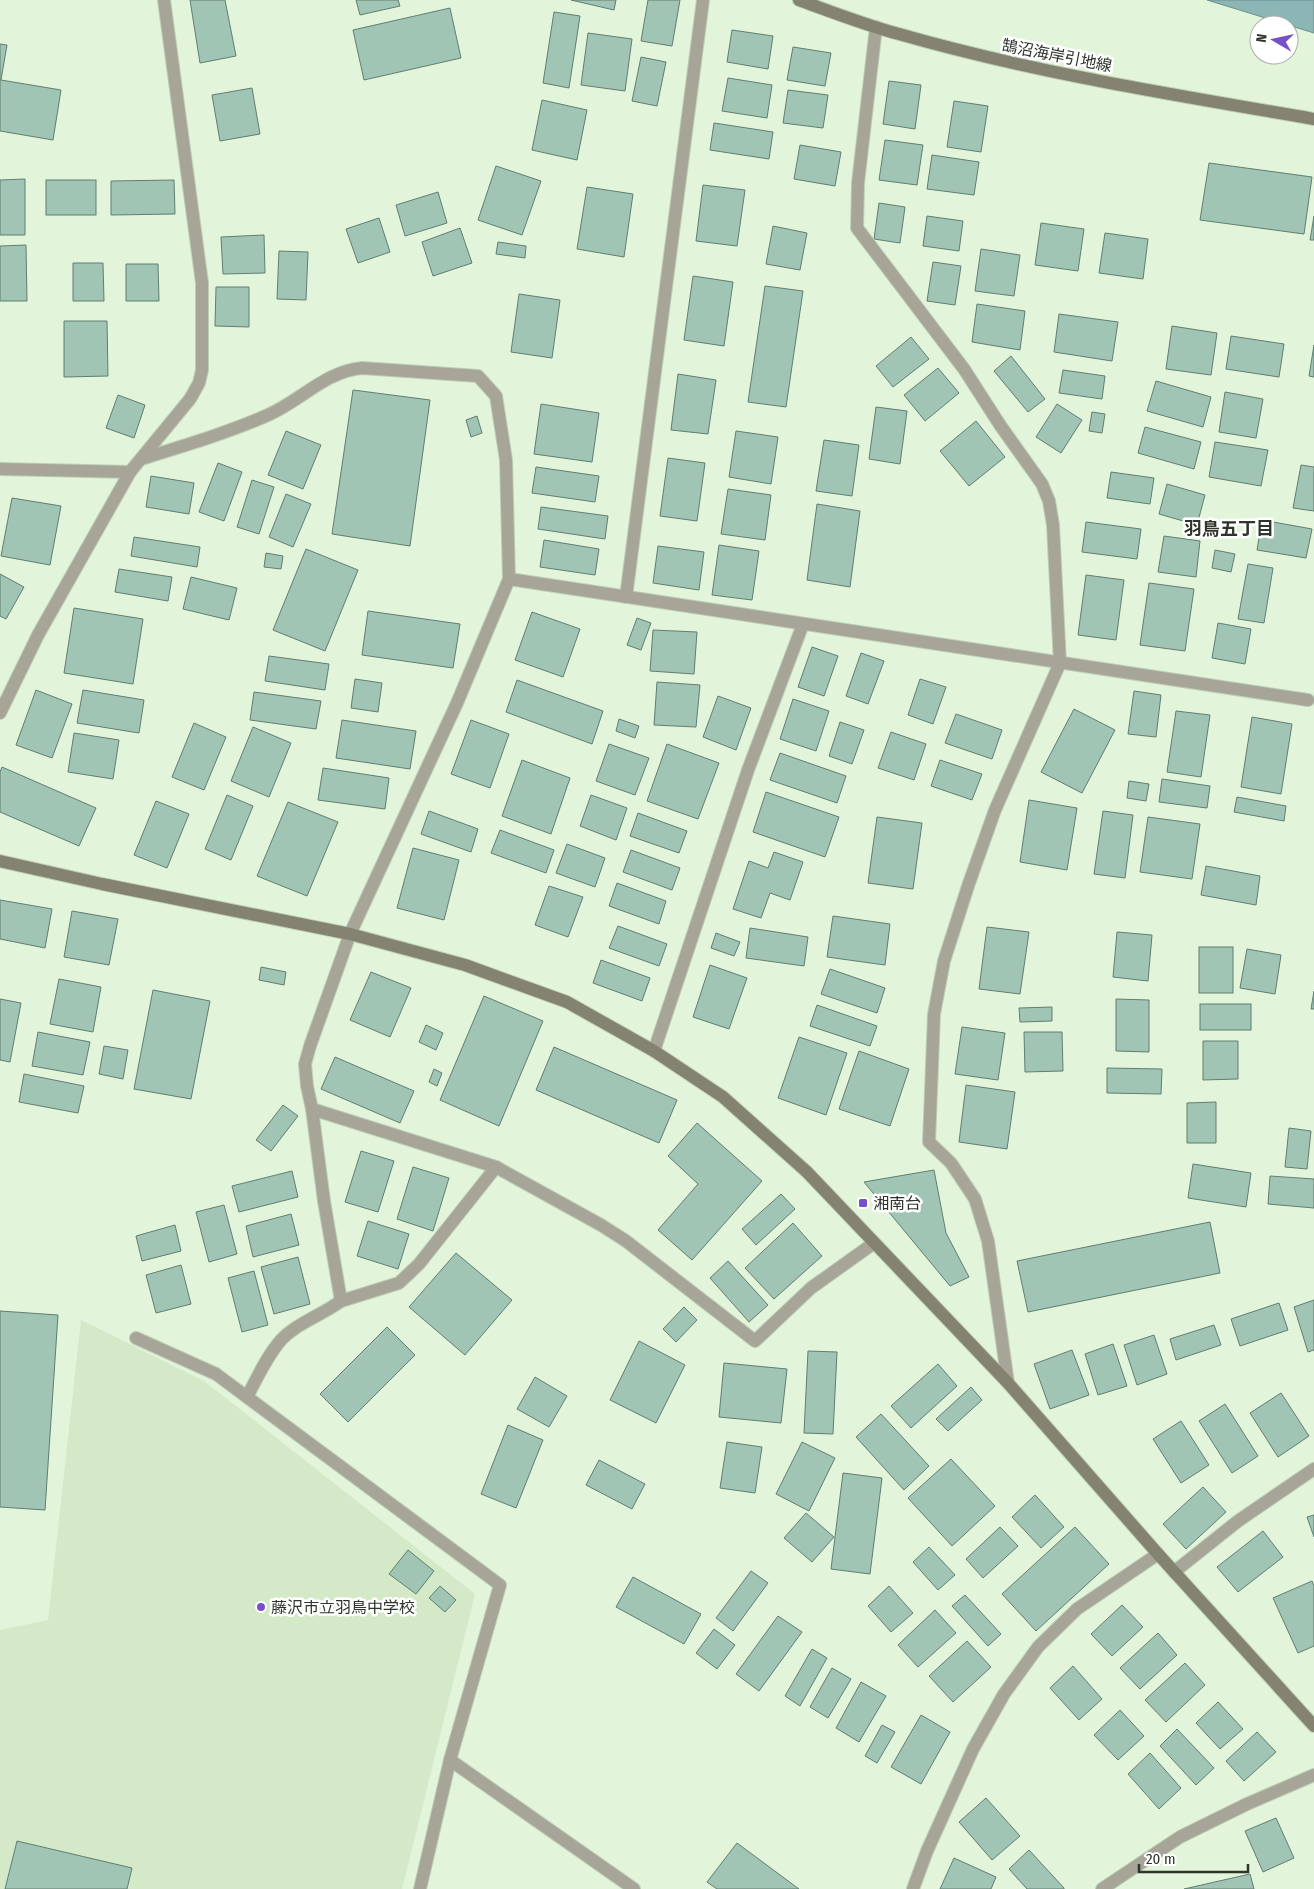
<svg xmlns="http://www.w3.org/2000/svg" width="1314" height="1889" viewBox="0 0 1314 1889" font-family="'Fira Sans Condensed','Noto Sans JP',sans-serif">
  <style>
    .built { fill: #d3e9c7 }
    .water { fill: #8cb5b6; stroke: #708f8c }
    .building { fill: #a1c5b5; stroke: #607e71 }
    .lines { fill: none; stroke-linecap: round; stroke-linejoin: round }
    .street-casing { stroke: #beceb6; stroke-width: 14 }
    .secondary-casing { stroke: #beceb6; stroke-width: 14 }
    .street { stroke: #a6a598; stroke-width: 12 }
    .secondary { stroke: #848270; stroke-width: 12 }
    .poi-dot { fill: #774fc8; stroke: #fff; stroke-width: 2 }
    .labels { text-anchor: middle; stroke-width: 5; stroke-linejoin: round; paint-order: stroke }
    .street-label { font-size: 16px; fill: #2e352a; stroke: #fff }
    .poi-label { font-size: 16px; fill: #2e352a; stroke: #fff; text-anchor: start }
    .neighbourhood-label { font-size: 18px; font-weight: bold; fill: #2e352a; stroke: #fff }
  </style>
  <rect width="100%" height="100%" fill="#e2f4d9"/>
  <polygon class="built" points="81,1320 204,1381 475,1594 402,1889 0,1889 0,1630 48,1620"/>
  <polygon class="water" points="1207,0 1314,0 1314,33"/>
  <g class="building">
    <polygon points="190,0 225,0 236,56 200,63"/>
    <polygon points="356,0 398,0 400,6 360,15"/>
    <polygon points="571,0 616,0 614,10"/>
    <polygon points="648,0 680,0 672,46 641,41"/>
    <polygon points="450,8 461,58 364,80 353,30"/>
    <polygon points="554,12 580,16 569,88 543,83"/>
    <polygon points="732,30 773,36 768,69 727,62"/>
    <polygon points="588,33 632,39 625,91 581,85"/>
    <polygon points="0,44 7,45 1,80 61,90 53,140 0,131"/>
    <polygon points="793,47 831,53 825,86 787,80"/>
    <polygon points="641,57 666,62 657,106 632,101"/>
    <polygon points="728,78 772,85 767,118 722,111"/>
    <polygon points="889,81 921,85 915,129 883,124"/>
    <polygon points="252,88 260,134 220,141 212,95"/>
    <polygon points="788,90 828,95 823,128 783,123"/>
    <polygon points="542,100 587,110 577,160 532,150"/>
    <polygon points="954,101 988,106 981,152 947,147"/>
    <polygon points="714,123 773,132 769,159 710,150"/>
    <polygon points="885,140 923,145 917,185 879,180"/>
    <polygon points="800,145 841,152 835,186 794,179"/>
    <polygon points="932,155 979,162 974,195 927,189"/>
    <polygon points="1209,163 1312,177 1304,234 1200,220"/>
    <polygon points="496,166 541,181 522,235 478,220"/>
    <polygon points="25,179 25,235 0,235 0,180"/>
    <rect x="46" y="180" width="50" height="35"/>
    <polygon points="174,180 175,214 111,215 111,181"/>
    <polygon points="703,185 745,190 737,246 696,241"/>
    <polygon points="587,187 633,194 624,257 577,249"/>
    <polygon points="438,192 447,223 405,236 396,205"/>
    <polygon points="879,203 905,207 900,243 874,239"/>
    <polygon points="927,216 963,221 959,251 923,246"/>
    <polygon points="1314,216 1314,240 1310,240"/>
    <polygon points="379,218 390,252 358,263 346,229"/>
    <polygon points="1041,223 1084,229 1078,271 1035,265"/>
    <polygon points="773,226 807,233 800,270 766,264"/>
    <polygon points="460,228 472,263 433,276 422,242"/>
    <polygon points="1105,233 1148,239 1143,279 1099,273"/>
    <polygon points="264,235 265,273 223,274 221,237"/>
    <polygon points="498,242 526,246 525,258 496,254"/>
    <polygon points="26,245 27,301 0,301 0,246"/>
    <polygon points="981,249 1020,255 1014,296 975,291"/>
    <polygon points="279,251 308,252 306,300 277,299"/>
    <polygon points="933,262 961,266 955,305 927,301"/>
    <polygon points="73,263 103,263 104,301 73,301"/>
    <polygon points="126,264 158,264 159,301 126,301"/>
    <polygon points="693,276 733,282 724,346 684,340"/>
    <polygon points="765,286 803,291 786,407 748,402"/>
    <polygon points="216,287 249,287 249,327 215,326"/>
    <polygon points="519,294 560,300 552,358 511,352"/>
    <polygon points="977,304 1025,311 1020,350 972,342"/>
    <polygon points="1059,314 1118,322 1112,361 1054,352"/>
    <polygon points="64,321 107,321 108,376 64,377"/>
    <polygon points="1172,326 1217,333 1211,375 1166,369"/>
    <polygon points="1231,336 1284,344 1279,377 1226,369"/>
    <polygon points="911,337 929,359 893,387 876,366"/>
    <polygon points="1314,345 1314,377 1309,376"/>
    <polygon points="1011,356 1045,399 1028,412 994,371"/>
    <polygon points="938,368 959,393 925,421 904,395"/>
    <polygon points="1063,370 1105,376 1102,399 1059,393"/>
    <polygon points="678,374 716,380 708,434 671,430"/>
    <polygon points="1156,381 1211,397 1203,427 1147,411"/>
    <polygon points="353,390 430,400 410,546 332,534"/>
    <polygon points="1225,392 1263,399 1256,438 1219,432"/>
    <polygon points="118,395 145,405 134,438 106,428"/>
    <polygon points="541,404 599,413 592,462 534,454"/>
    <polygon points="1057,404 1082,420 1061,453 1036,437"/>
    <polygon points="876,407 907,411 900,464 869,459"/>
    <polygon points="1092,412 1105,414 1102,433 1089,431"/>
    <polygon points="477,416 482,433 471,437 466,420"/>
    <polygon points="976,421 1005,457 969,486 940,451"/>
    <polygon points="1145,427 1201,442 1194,469 1138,453"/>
    <polygon points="286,431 321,445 303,489 268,475"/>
    <polygon points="736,431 778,437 771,484 729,477"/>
    <polygon points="824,440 859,445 852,496 816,491"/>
    <polygon points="1215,442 1268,450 1261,486 1209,477"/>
    <polygon points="668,458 705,463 697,521 660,516"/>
    <polygon points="218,463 242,472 224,521 199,512"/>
    <polygon points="1301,465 1314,467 1314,511 1293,508"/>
    <polygon points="536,467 599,476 595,502 532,493"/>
    <polygon points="1111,472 1154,478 1150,504 1107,498"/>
    <polygon points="151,476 194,483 189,514 146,507"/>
    <polygon points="252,480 274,487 259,534 237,527"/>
    <polygon points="1167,484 1205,495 1197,525 1159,514"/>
    <polygon points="728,489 771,495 765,540 721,534"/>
    <polygon points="286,494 311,504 293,547 269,537"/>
    <polygon points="12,498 61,506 50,565 1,556"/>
    <polygon points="817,504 860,511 850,587 807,580"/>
    <polygon points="541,507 608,516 605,539 538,529"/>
    <polygon points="1262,520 1312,529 1306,558 1257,550"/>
    <polygon points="1086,522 1141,529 1137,559 1082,552"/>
    <polygon points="1164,536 1200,541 1196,577 1158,572"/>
    <polygon points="134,537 200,547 197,567 131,556"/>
    <polygon points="544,540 599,549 595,575 540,567"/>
    <polygon points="719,545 759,551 752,600 712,595"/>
    <polygon points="658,546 704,552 699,590 653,583"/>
    <polygon points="306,549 358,570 325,651 273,630"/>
    <polygon points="1215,550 1235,554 1231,572 1212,568"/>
    <polygon points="266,553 283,556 281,569 264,567"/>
    <polygon points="1248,564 1273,568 1264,623 1238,619"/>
    <polygon points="119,569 172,577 168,601 115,592"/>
    <polygon points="0,574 24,587 6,619 0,616"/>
    <polygon points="1086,575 1124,580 1116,640 1078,635"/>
    <polygon points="191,577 237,588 229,620 183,609"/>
    <polygon points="1149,583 1194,589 1185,651 1140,645"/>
    <polygon points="74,608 143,619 133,684 64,673"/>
    <polygon points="368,611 460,624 453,668 362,655"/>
    <polygon points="532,612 580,629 563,677 515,660"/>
    <polygon points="637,618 651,623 641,650 627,645"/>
    <polygon points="1218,623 1251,629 1245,664 1212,658"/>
    <polygon points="653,630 697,632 694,674 650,671"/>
    <polygon points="812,647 838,656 824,696 798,687"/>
    <polygon points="861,653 884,661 868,704 846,696"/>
    <polygon points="269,656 329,664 325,690 265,681"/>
    <polygon points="355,679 382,683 378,712 351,708"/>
    <polygon points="920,679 946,687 933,724 908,715"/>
    <polygon points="517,680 603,711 592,744 506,712"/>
    <polygon points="657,682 700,685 696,727 654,725"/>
    <polygon points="36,690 72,704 52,758 16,745"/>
    <polygon points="83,690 144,700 139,733 77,723"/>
    <polygon points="1134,691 1161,695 1156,737 1128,734"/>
    <polygon points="254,692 321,701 316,729 250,720"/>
    <polygon points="718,696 751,708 736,750 703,737"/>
    <polygon points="793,699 829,711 816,751 780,739"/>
    <polygon points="1074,709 1115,730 1082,793 1041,772"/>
    <polygon points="1176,711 1210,715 1201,777 1167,772"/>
    <polygon points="956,714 1002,730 992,759 945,743"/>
    <polygon points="1252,717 1292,724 1281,794 1241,787"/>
    <polygon points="619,719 639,726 635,738 616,731"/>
    <polygon points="342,720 416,731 410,769 336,758"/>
    <polygon points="471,720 509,734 490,788 451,774"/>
    <polygon points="840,722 864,730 852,764 829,756"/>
    <polygon points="194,723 226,737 204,790 172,777"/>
    <polygon points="253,727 291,743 269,797 231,781"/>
    <polygon points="891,732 926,744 914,780 878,768"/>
    <polygon points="74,733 119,740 113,779 68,772"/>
    <polygon points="609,744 649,758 635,795 596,781"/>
    <polygon points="667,744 719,763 698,819 647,801"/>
    <polygon points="780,753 846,776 837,803 770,780"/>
    <polygon points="522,760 570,778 551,834 502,816"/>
    <polygon points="940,760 982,774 972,800 931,786"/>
    <polygon points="2,767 96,808 79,846 0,812 0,772"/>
    <polygon points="323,768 389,778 385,809 318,800"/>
    <polygon points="1162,779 1210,786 1207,808 1159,802"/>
    <polygon points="1129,781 1149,784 1146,801 1127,798"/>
    <polygon points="766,792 839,817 825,857 753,832"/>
    <polygon points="227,795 253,806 231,860 205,849"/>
    <polygon points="591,795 627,808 616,840 580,826"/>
    <polygon points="1237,797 1286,806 1284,821 1234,812"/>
    <polygon points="1029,800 1077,808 1067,870 1020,862"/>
    <polygon points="156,801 189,814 167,868 134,855"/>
    <polygon points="288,802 338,822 307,896 257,876"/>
    <polygon points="429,811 478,829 471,852 421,834"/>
    <polygon points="1103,811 1133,815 1125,878 1094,874"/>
    <polygon points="638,813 687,831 679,853 630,836"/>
    <polygon points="877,817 922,823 913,889 868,883"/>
    <polygon points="1148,817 1200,824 1192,879 1140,872"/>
    <polygon points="500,830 554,850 546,873 491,853"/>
    <polygon points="567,844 605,858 595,887 556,873"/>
    <polygon points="413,848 459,860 444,920 397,908"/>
    <polygon points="631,850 680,868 672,890 623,872"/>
    <polygon points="774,852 803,862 790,900 770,893 761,918 733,909 749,861 768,868"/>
    <polygon points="1206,866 1260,876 1256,905 1201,895"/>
    <polygon points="617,883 666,901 659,924 609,906"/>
    <polygon points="549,886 583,897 568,937 535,925"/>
    <polygon points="0,900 52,909 45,948 0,939"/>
    <polygon points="72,911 118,919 109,965 64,957"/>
    <polygon points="833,916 890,924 885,965 827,957"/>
    <polygon points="618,926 667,944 659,966 609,948"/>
    <polygon points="987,927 1029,932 1020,994 979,989"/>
    <polygon points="750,928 808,937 804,966 746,958"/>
    <polygon points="1117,932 1152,935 1148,981 1113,977"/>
    <polygon points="716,933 740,942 734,956 711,948"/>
    <rect x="1199" y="947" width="34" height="46"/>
    <polygon points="1247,949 1281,955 1275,994 1240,988"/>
    <polygon points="601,960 650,978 642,1001 593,983"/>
    <polygon points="710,965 747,978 729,1029 693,1017"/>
    <polygon points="261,967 286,972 284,985 259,980"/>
    <polygon points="830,969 885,988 877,1013 821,994"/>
    <polygon points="371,972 411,988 390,1037 350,1020"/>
    <polygon points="59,979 101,987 93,1032 50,1024"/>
    <polygon points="153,990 210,1001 191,1099 134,1089"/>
    <polygon points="1314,991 1314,1009 1311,1009"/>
    <polygon points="484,996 543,1021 499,1126 440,1100"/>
    <polygon points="0,999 21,1003 10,1062 0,1060"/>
    <polygon points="1116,999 1149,1000 1149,1052 1116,1051"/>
    <rect x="1200" y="1004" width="51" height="26"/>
    <polygon points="817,1005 877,1026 870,1046 810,1026"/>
    <polygon points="1052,1007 1052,1021 1020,1022 1019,1008"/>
    <polygon points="426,1025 443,1033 436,1050 419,1042"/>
    <polygon points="962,1027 1005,1033 998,1080 955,1074"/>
    <polygon points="38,1032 90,1042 83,1075 32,1066"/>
    <polygon points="1024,1032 1062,1032 1063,1071 1025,1072"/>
    <polygon points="799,1037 847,1053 826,1115 778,1098"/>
    <polygon points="1203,1041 1238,1041 1238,1079 1203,1080"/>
    <polygon points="104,1046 128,1050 123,1079 99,1074"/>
    <polygon points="554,1047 677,1100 659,1143 536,1090"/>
    <polygon points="859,1051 909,1069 890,1126 839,1109"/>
    <polygon points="335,1057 414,1091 400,1123 321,1089"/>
    <polygon points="1107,1068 1162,1069 1161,1094 1107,1093"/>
    <polygon points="434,1069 442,1073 437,1086 429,1082"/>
    <polygon points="24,1074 84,1086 78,1113 19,1102"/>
    <polygon points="966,1085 1015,1092 1007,1149 959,1142"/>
    <polygon points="1216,1102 1216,1143 1187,1143 1187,1103"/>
    <polygon points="283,1105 298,1116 271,1151 256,1140"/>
    <polygon points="697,1123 762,1181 692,1260 658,1230 698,1184 668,1156"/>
    <polygon points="1289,1128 1311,1131 1307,1169 1285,1167"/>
    <polygon points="361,1151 394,1161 378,1212 345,1202"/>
    <polygon points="1193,1164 1251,1173 1246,1207 1188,1198"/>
    <polygon points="413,1167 449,1178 433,1231 397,1219"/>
    <polygon points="934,1170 946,1233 969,1277 950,1286 864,1182"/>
    <polygon points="292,1171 298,1197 239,1212 232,1186"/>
    <polygon points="1270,1176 1314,1179 1314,1208 1268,1204"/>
    <polygon points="781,1194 795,1209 756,1245 742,1229"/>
    <polygon points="224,1205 237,1254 209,1262 196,1212"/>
    <polygon points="291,1214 299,1245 253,1257 246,1226"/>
    <polygon points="368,1221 409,1234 398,1269 357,1256"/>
    <polygon points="1210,1222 1220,1273 1028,1312 1017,1261"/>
    <polygon points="793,1223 822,1256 774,1299 745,1268"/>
    <polygon points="175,1225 181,1251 142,1261 136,1236"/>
    <polygon points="456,1253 512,1300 465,1355 409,1307"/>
    <polygon points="298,1257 310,1304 274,1314 261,1267"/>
    <polygon points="728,1261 768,1305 749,1322 710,1278"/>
    <polygon points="181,1265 191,1304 156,1313 146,1275"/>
    <polygon points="254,1271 268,1325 242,1332 228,1278"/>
    <polygon points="1314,1300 1314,1350 1308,1352 1294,1307"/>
    <polygon points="1279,1303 1288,1330 1240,1346 1231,1319"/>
    <polygon points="684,1307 697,1320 676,1342 663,1329"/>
    <polygon points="0,1311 58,1315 45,1510 0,1507"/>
    <polygon points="1214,1325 1221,1345 1176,1360 1170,1339"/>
    <polygon points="387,1327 415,1355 348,1422 320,1394"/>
    <polygon points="1154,1335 1167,1374 1137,1385 1124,1345"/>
    <polygon points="639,1341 685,1365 656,1423 610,1400"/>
    <polygon points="1113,1344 1127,1386 1098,1395 1085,1354"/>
    <polygon points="1072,1350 1089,1395 1050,1409 1034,1364"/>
    <polygon points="808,1351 837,1352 833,1434 804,1433"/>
    <polygon points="724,1363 787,1369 781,1423 719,1417"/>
    <polygon points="938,1364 957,1386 911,1428 891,1406"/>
    <polygon points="535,1377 567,1396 549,1427 517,1409"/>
    <polygon points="971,1387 982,1400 948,1431 936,1419"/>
    <polygon points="1281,1393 1309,1436 1278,1457 1250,1413"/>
    <polygon points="1225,1404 1258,1456 1232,1473 1199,1421"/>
    <polygon points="881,1414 929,1466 904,1490 856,1437"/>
    <polygon points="1181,1421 1209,1465 1181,1483 1153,1439"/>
    <polygon points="508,1425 543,1440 516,1508 481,1494"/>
    <polygon points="727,1442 762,1447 755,1493 720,1488"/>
    <polygon points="802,1442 835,1458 809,1511 776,1494"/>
    <polygon points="951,1459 995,1506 952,1546 908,1498"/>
    <polygon points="599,1460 645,1484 632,1509 586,1485"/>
    <polygon points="843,1473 882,1478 870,1574 831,1569"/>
    <polygon points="1203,1487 1226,1512 1186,1549 1163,1524"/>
    <polygon points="1035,1495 1064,1527 1041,1548 1012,1517"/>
    <polygon points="806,1513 834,1537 812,1562 784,1538"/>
    <polygon points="1314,1515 1314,1537 1307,1517"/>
    <polygon points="1000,1527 1018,1546 983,1578 966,1559"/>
    <polygon points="1075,1527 1109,1564 1036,1631 1002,1594"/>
    <polygon points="1263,1531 1283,1557 1238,1592 1217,1567"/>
    <polygon points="929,1547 955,1575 938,1590 913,1562"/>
    <polygon points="408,1550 434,1571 416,1594 389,1574"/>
    <polygon points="751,1571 768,1583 733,1631 716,1618"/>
    <polygon points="633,1577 701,1614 684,1644 616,1607"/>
    <polygon points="1312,1581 1314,1586 1314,1646 1298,1653 1273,1598"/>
    <polygon points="440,1586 456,1600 445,1612 429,1598"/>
    <polygon points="889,1586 913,1613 891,1632 868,1606"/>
    <polygon points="965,1595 1001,1634 988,1646 952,1606"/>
    <polygon points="1122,1605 1143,1627 1112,1656 1091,1634"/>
    <polygon points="935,1610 956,1633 918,1667 898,1645"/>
    <polygon points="778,1616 802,1632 759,1691 736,1674"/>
    <polygon points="714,1629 735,1645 717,1669 696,1653"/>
    <polygon points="1158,1633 1177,1655 1140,1689 1120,1668"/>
    <polygon points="967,1641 991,1667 953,1702 929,1676"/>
    <polygon points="812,1649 827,1658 800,1706 785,1696"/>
    <polygon points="1185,1663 1205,1685 1166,1722 1145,1700"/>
    <polygon points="1073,1666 1102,1699 1079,1720 1050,1688"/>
    <polygon points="832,1668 851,1679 828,1718 810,1707"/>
    <polygon points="861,1682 886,1696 859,1742 836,1728"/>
    <polygon points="1218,1702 1243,1729 1220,1749 1196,1723"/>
    <polygon points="1120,1710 1144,1736 1118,1760 1094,1735"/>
    <polygon points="921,1715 950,1732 921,1784 891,1767"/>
    <polygon points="882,1725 895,1732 877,1763 865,1756"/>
    <polygon points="1177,1729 1214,1768 1196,1785 1160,1746"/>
    <polygon points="1257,1732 1276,1752 1244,1781 1226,1761"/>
    <polygon points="1150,1753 1181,1788 1159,1809 1128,1774"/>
    <polygon points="986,1798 1020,1836 992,1860 959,1822"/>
    <polygon points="1276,1818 1294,1858 1263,1872 1245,1831"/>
    <polygon points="17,1841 132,1868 127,1889 5,1889"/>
    <polygon points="737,1843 799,1889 717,1889 707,1882"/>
    <polygon points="1029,1850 1064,1888 1064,1889 1027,1889 1009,1869"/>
    <polygon points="954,1858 996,1877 991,1889 940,1889"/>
    <polygon points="1250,1874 1254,1889 1184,1889"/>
  </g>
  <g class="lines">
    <defs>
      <g id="street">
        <polyline points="876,27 858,183 857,228 964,369 1000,425 1042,484 1049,501 1053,525 1060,663 995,810 968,886 944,961 934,1014 929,1142 951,1163 975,1199 988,1241 1008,1383"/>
        <path d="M141,459C183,446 227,433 268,415C300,401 326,371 362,368L478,376L496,396L506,460L509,579L457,703L350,934L310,1046L305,1064L307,1086L312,1109L324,1201L341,1301C322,1315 297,1323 281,1340C267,1356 257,1378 247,1397"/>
        <polyline points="0,469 130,472"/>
        <polyline points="509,579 1308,700"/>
        <polyline points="626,597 703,0"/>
        <polyline points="0,713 38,635 130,472 190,399 199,383 202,370 202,283 164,0"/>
        <polyline points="654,1051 748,770 803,624"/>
        <polyline points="312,1109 496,1167 601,1225 626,1241 755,1341 811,1288 874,1243"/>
        <polyline points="341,1301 399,1283 419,1264 496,1167"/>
        <polyline points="136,1338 216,1374 500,1585 450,1760 420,1889"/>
        <polyline points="1174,1572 1238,1521 1314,1469"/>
        <polyline points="450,1760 634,1889"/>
        <polyline points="913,1889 927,1851 973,1749 1004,1694 1038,1647 1077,1609 1158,1554"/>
        <polyline points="1102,1889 1180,1837 1247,1804 1314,1775"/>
      </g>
      <g id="secondary">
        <path d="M799,0C832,12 865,25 899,34C1035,73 1175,95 1314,119"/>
        <polyline points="0,861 102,884 350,934 465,965 567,1002 654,1051 723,1097 807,1172 1008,1383 1158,1554 1314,1726"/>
      </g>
    </defs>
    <use href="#street" class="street-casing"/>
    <use href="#secondary" class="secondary-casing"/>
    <use href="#street" class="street"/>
    <use href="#secondary" class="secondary"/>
  </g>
  <g class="poi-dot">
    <rect x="858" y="1198" width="10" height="10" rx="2.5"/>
    <circle cx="261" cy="1607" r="5"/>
  </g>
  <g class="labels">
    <g class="street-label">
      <text transform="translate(1057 55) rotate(11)" y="6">鵠沼海岸引地線</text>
    </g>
    <g class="poi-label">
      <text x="873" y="1209">湘南台</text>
      <text x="271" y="1613">藤沢市立羽鳥中学校</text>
    </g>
    <g class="neighbourhood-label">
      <text x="1229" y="535">羽鳥五丁目</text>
    </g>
  </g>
  <g transform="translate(1274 40) rotate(279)"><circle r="24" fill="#ffffff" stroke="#abaeaa"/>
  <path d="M0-4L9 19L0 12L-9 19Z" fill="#774fc8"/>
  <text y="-8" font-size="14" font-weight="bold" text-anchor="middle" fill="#2e352a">N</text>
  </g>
  <path d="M1139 1864v8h109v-8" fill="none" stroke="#2e352a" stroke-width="2.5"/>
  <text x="1146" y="1864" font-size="15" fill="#2e352a" stroke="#ffffff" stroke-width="4" paint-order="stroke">20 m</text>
</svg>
